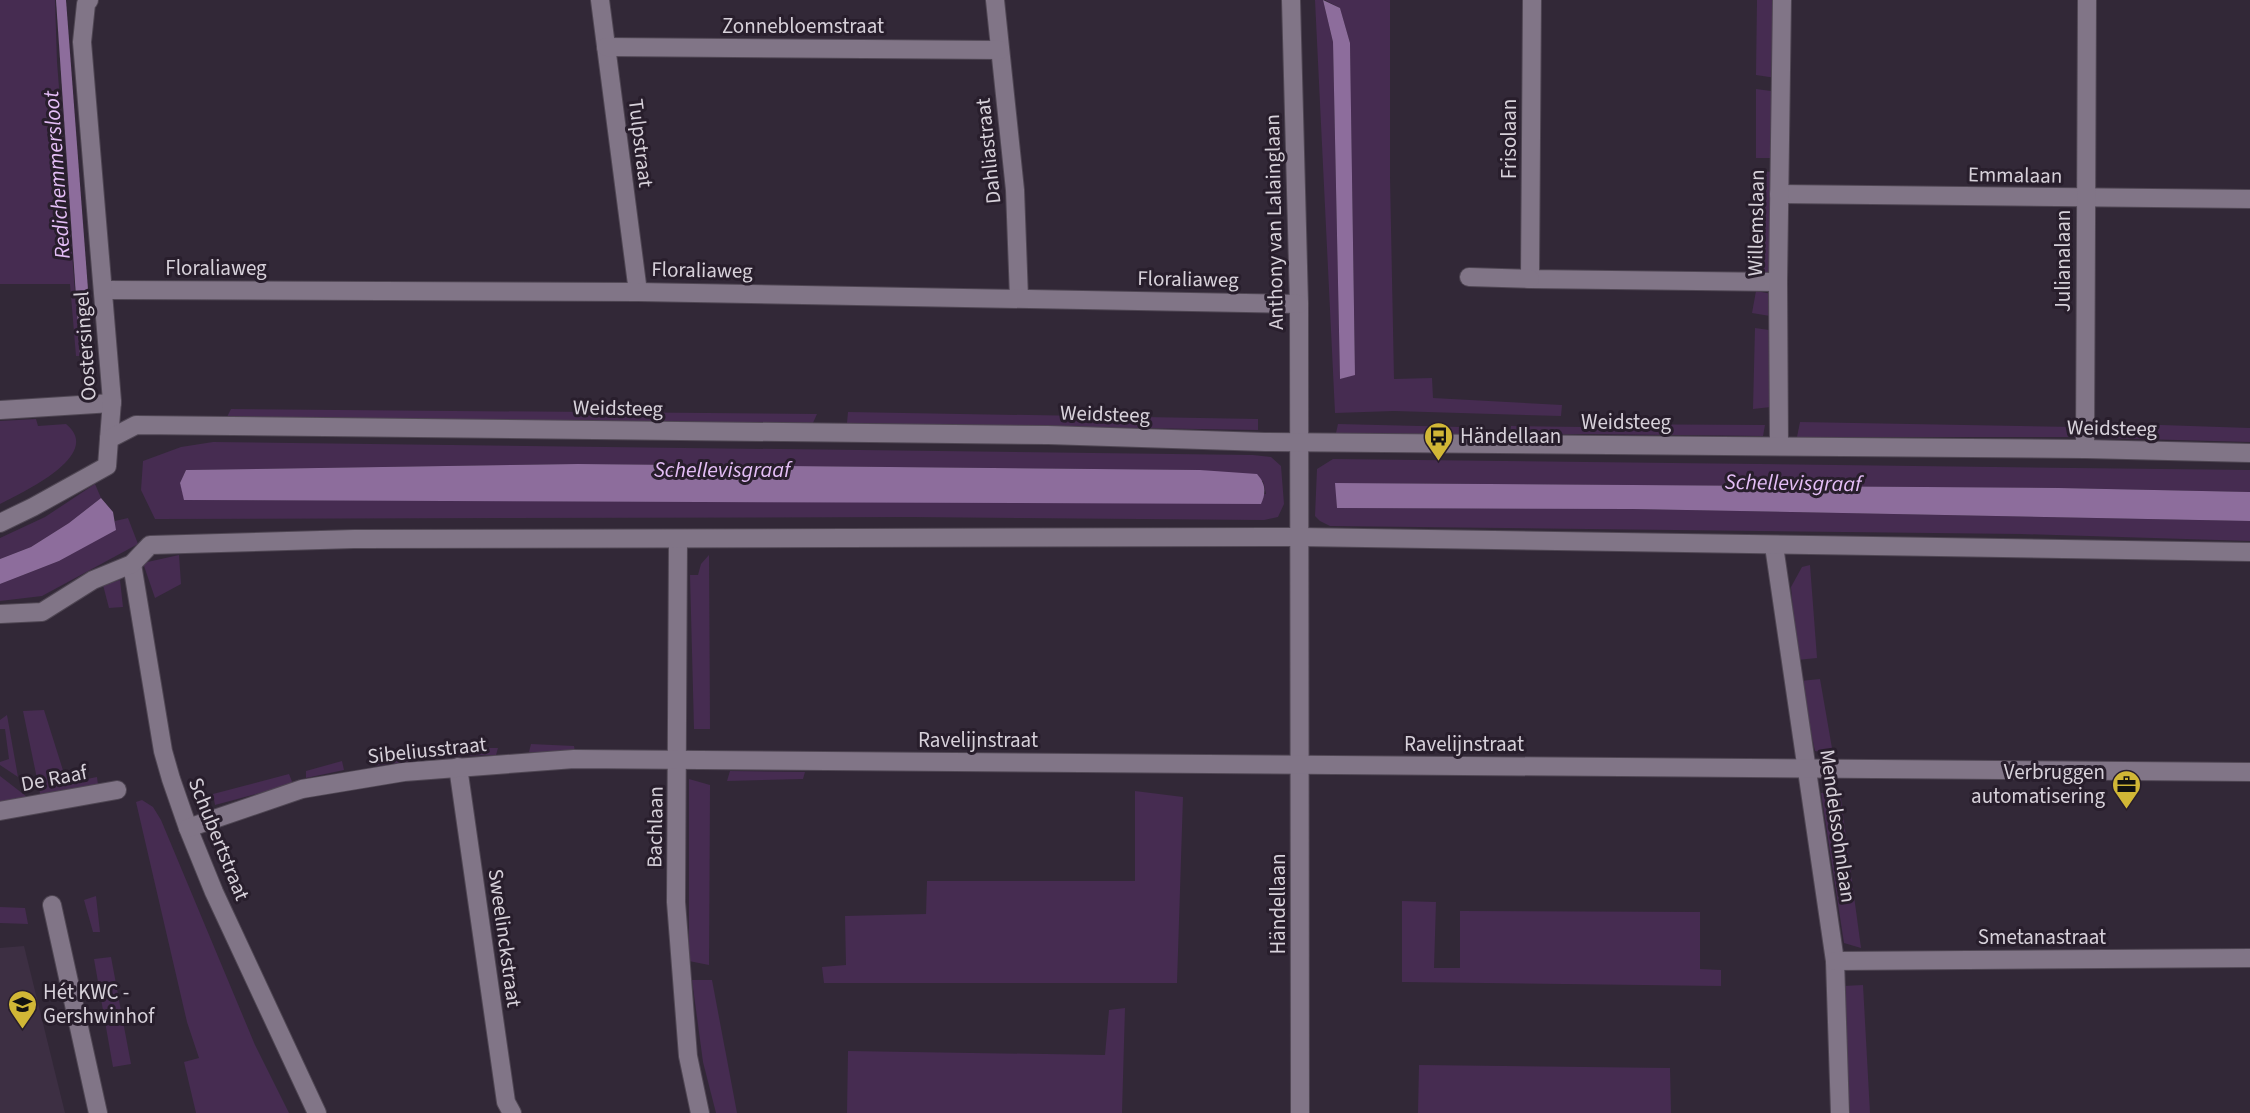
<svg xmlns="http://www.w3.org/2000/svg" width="2250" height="1113" viewBox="0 0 2250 1113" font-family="'Source Sans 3',sans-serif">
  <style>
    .built { fill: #3d2f43 }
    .green { fill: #462c51; fill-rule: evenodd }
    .water { fill: #8d6d9c }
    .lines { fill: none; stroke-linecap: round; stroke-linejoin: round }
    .street-casing { stroke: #4f4653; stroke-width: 20 }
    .secondary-casing { stroke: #4f4653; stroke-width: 20 }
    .street { stroke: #817587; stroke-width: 18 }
    .secondary { stroke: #817587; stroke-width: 18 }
    .labels { text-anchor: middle; stroke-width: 6; stroke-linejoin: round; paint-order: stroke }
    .street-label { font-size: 21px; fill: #d7d1da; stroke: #281e2c }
    .poi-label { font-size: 21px; fill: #d7d1da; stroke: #281e2c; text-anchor: start }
    .water-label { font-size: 22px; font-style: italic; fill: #e4bef6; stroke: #281e2c }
  </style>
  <rect width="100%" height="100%" fill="#322837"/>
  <polygon class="built" points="24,946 65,1113 0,1113 0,948"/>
  <g class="green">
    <polygon points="0,0 55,0 57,62 80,356 76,356 70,284 0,284"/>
    <polygon points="1315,0 1323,0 1333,42 1340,379 1355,374 1350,43 1340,8 1325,0 1390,0 1390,177 1394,379 1432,378 1433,398 1562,405 1561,416 1394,411 1335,413"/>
    <polygon points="1757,0 1774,0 1776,78 1756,75"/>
    <polygon points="1756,89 1771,91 1775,158 1756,158"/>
    <polygon points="1758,171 1773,172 1772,275 1751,273"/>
    <polygon points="1756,291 1772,294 1770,316 1752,313"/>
    <polygon points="1755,328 1769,330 1771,407 1753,409"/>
    <polygon points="231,409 817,414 812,425 227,417"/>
    <polygon points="848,412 1258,419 1258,430 847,423"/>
    <path d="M36,419L38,426L66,424C105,455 21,493 0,504V421Z"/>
    <polygon points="1800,422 2075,427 2075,437 1797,437"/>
    <polygon points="2102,423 2250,428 2250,442 2104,438"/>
    <polygon points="1338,424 1461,427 1463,436 1336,433"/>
    <polygon points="1584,424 1765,425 1763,436 1581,434 1510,436 1511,426 1583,427"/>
    <path d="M213,442L1253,455L1271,457L1281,466L1284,504L1278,517L1264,520L910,517L155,519L141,490L143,461L181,447ZM578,464L1200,470L1263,481L1266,494L815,502L185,500L180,483L186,470Z"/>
    <polygon points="1333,459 2250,470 2250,492 2059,488 1336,483 1337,508 1632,509 2250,521 2250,541 2021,534 1330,526 1320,521 1315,516 1317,469"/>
    <polygon points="95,484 101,498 69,523 31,547 0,559 0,538 45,517"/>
    <polygon points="128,518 138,544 42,596 0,601 0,584 59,561 115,530 115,521"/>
    <polygon points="179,555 181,584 155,598 143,563"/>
    <polygon points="709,555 710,729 694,729 690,575 698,575 701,564"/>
    <polygon points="1810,565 1817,658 1797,660 1791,587 1802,567"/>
    <polygon points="120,580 123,607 109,608 103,585"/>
    <polygon points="1820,679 1833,754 1815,751 1800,681"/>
    <polygon points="44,710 67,783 97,777 98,785 41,798 23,711"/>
    <polygon points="7,715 18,777 0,765 0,762 9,759 5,729 0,729 0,720"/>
    <polygon points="531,744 574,746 575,752 529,752"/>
    <polygon points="452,748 498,748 496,755 452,756"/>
    <polygon points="415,755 417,761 373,766 373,759"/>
    <polygon points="342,761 344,770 306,778 306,771"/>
    <polygon points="730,771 805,772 803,779 727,781"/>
    <polygon points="289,774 293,784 215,805 213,794"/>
    <polygon points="0,776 31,800 0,806"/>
    <polygon points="689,779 710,785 709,965 689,961"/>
    <polygon points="1135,791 1183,797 1177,983 824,983 822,967 846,965 845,916 926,914 927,881 1135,881"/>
    <polygon points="1840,792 1861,948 1844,943 1821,793"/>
    <polygon points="142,800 153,807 161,820 255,1045 289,1113 196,1113 184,1062 199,1058 187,1022 136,802"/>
    <polygon points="96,896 100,932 93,932 84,900"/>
    <polygon points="1402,901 1436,902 1434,968 1460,968 1460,911 1700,912 1700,969 1721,970 1721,986 1402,982"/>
    <polygon points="0,907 25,908 28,924 0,923"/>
    <polygon points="111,957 131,1064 113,1067 94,959"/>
    <polygon points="692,980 712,980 737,1113 716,1113 703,1062"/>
    <polygon points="1863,985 1870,1113 1850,1113 1843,986"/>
    <polygon points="1125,1008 1122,1113 847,1113 848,1051 1105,1055 1109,1010"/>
    <polygon points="1419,1065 1670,1068 1671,1113 1418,1113"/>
  </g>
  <g class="water">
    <polygon points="56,0 66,0 93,355 80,356"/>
    <polygon points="1323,0 1340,8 1350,43 1355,375 1340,379 1333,42"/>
    <path d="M578,464L1200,470L1257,474C1266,484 1266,493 1261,504L184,500L180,483L186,470Z"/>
    <polygon points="1335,483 2059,488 2250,492 2250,521 1632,509 1337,508"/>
    <polygon points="101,498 113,512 116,530 59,561 0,584 0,559 31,547 69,523"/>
  </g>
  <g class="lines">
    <defs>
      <g id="street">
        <polyline points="600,0 638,292"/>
        <polyline points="995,0 1015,190 1019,298"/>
        <polyline points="1291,0 1299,304 1300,1113"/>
        <polyline points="1532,0 1530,279 1778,282"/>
        <polyline points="606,47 1000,50"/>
        <polyline points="1779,194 2250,199"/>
        <polyline points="1469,277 1530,279"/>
        <polyline points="104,290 638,292 1299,304"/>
        <polyline points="0,410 112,403"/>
        <polyline points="1779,446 1778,282 1782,0"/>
        <polyline points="2085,449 2087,0"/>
        <polyline points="678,540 676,902 688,1056 700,1113"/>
        <polyline points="1774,546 1835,961 1840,1113"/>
        <polyline points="132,564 163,751 171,779 188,828 214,892 317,1113"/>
        <polyline points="0,614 42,612 93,580 132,564 150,545 354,539 1300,537 2250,552"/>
        <polyline points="458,767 506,1102 512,1113"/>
        <polyline points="0,811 117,790"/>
        <polyline points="188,828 302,789 404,772 574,759 2250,772"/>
        <polyline points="52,905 98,1113"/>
        <polyline points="1835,961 2250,958"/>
      </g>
      <g id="secondary">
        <polyline points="89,0 86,4 82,42 112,401 109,439"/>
        <polyline points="0,523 33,507 107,466 109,439 136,425 1048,435 1265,442 2085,449 2250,453"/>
      </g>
    </defs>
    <use href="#street" class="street-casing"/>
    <use href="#secondary" class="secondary-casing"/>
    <use href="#street" class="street"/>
    <use href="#secondary" class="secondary"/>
  </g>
  <defs>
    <symbol id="bus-pin" viewBox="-11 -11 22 30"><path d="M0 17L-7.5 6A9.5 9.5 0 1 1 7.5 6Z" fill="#d1b736" stroke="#281e2c"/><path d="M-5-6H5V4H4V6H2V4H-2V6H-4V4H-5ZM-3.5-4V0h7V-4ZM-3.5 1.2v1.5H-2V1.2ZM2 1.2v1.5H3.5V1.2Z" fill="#111"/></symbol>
    <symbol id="office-pin" viewBox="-11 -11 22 30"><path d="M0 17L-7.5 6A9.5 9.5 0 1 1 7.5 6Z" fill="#d1b736" stroke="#281e2c"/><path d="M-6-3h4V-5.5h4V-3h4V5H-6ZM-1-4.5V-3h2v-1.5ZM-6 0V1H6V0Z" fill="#111"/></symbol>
    <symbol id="school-pin" viewBox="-11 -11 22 30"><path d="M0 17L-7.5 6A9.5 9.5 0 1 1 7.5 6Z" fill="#d1b736" stroke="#281e2c"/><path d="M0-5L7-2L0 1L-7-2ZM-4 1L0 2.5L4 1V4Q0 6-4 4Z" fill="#111"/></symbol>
  </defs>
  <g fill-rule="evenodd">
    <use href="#bus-pin" x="1422" y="420" width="33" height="45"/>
    <use href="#office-pin" x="2110" y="768" width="33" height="45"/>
    <use href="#school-pin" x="6" y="988" width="33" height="45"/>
  </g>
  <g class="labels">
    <g class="street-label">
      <text x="803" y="33">Zonnebloemstraat</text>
      <text transform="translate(1509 139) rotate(-90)" y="7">Frisolaan</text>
      <text transform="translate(641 143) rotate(83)" y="7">Tulpstraat</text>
      <text transform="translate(988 151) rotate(-96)" y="7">Dahliastraat</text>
      <text transform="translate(2015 175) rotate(1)" y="7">Emmalaan</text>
      <text transform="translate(1274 222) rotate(-91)" y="7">Anthony van Lalainglaan</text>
      <text transform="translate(1756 223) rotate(-89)" y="7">Willemslaan</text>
      <text transform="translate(2063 261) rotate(-90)" y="7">Julianalaan</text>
      <text x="216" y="275">Floraliaweg</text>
      <text transform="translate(702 270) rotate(1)" y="7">Floraliaweg</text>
      <text transform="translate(1188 279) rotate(1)" y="7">Floraliaweg</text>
      <text transform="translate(85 346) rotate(-94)" y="7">Oostersingel</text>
      <text transform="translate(618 408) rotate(1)" y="7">Weidsteeg</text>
      <text transform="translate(1105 414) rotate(2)" y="7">Weidsteeg</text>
      <text x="1626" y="429">Weidsteeg</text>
      <text transform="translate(2112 428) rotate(1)" y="7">Weidsteeg</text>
      <text x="978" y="747">Ravelijnstraat</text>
      <text x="1464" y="751">Ravelijnstraat</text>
      <text transform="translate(427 750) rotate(-6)" y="7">Sibeliusstraat</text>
      <text transform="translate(54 778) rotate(-11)" y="7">De Raaf</text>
      <text transform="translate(1838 826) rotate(82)" y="7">Mendelssohnlaan</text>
      <text transform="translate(655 827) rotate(-89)" y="7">Bachlaan</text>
      <text transform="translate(219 839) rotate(68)" y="7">Schubertstraat</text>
      <text transform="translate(1278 904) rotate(-90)" y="7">Händellaan</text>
      <text x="2042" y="944">Smetanastraat</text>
      <text transform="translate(505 938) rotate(82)" y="7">Sweelinckstraat</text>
    </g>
    <g class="poi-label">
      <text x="1460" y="443">Händellaan</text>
      <text x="2105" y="779" text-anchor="end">Verbruggen<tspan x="2105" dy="24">automatisering</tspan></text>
      <text x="43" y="999">Hét KWC -<tspan x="43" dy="24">Gershwinhof</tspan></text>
    </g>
    <g class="water-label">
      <text transform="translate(56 175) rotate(-94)" y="8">Redichemmersloot</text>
      <text x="722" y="477">Schellevisgraaf</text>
      <text transform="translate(1793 482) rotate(1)" y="8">Schellevisgraaf</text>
    </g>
  </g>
</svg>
